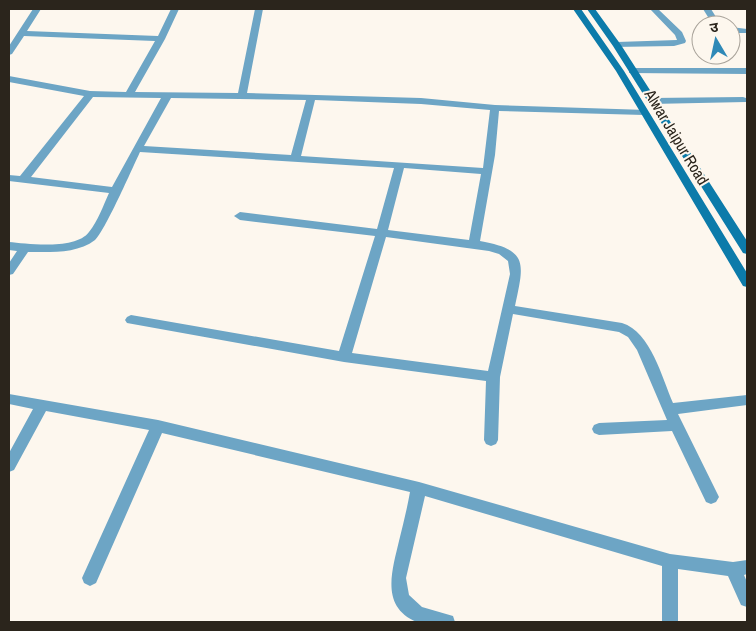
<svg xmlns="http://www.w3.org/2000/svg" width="756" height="631" viewBox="0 0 756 631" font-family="'Archivo Narrow','Noto Sans Devanagari',sans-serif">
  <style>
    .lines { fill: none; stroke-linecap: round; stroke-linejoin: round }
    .minor { fill: #6da5c5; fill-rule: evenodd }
    .secondary { fill: #0c7baa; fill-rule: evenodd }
    .labels { text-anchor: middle; stroke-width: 4; stroke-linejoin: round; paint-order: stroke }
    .street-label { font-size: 16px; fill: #2b251c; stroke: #fdf7ee }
  </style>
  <rect width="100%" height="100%" fill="#fdf7ee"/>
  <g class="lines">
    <g class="minor">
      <path d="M33,9H41L27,31L158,36L171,9H179L165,39L135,92L238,93L255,9H263L247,93L421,98L495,105L647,110V114L644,115L499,111L495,155L480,241C529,250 524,263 515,306L622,323C651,332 662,378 673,403L747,395V405L678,414L719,497L716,502L711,504L706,502L672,431L599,435L594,433L592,429L594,425L599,423L667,420L637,350L628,337L619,332L513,314L500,377L498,440L496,444L491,446L486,444L484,440L486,381L344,362L127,323L125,320L127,317L131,315L339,351L375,236L240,220L234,216L240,212L377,229L394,168L140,152C133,167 104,233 95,240C77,254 50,252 28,252L13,274L9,275V263L17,251L9,250V242C28,244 76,250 89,232C98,221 103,206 109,193L9,181V175L20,176L84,96L9,82V76L90,91L126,92L155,41L24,36L12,54L9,55V46ZM93,97L161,98L112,187L31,177ZM171,98L306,100L291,155L144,146ZM315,100L421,104L490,110L483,168L301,156ZM404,168L481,174L469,240L388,230ZM386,237L489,251L499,254L508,261L510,274L488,371L352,353Z"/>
      <polygon points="650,9 658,9 682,32 686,41 685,43 674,46 614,47 614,43 617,42 677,40 675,35"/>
      <polygon points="703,9 711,9 721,25 713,25"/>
      <polygon points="731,27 747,29 747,33 731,33"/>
      <polygon points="632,68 747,68 747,74 629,73 629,69"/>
      <polygon points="743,97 746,98 746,102 651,104 646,101 651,98"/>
      <path d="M9,394L158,420L419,482L670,554L733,562L747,560V574L744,575L747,582V607L741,605L728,576L678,569V622H662V566L425,496L406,578L409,595L422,607L453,616L455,622H417C380,607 392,571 399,541C403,525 407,509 410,492L162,433L96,583L90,586L84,583L82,578L149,430L46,411L14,470L9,472V453L33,409L9,404Z"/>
    </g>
    <g class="secondary">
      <polygon points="573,9 581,9 624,71 747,273 747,287 743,286 616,71"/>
      <polygon points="587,9 595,9 621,45 747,241 747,254 743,253 613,46"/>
    </g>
  </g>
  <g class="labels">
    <g class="street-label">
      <text transform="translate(677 137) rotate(59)" y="6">Alwar Jaipur Road</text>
    </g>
  </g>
  <rect width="756" height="631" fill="none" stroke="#2b251c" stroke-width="20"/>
  <g transform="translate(716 40) rotate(351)"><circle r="24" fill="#fdf7ee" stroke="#a9a39a"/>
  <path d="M0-4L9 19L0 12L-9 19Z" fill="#2f89b7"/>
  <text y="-8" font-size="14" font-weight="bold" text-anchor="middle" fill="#2b251c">उ</text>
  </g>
</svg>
